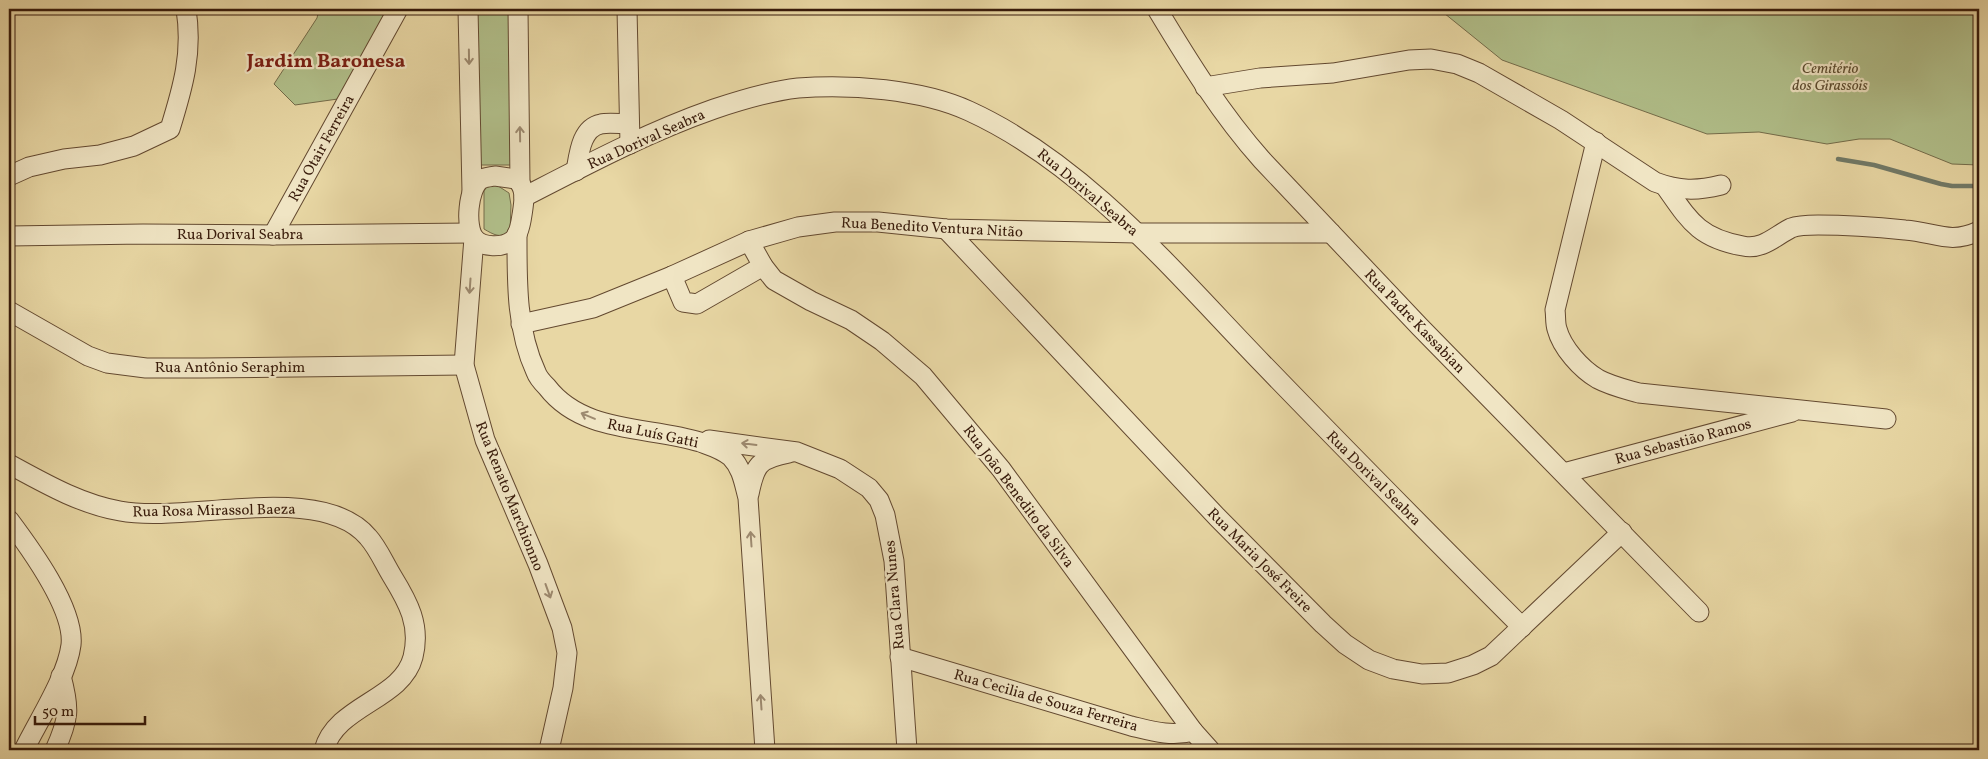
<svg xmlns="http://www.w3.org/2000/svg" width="1988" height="759" viewBox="0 0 1988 759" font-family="Vollkorn,serif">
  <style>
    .green { fill: #b1bf8a; stroke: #746c4a }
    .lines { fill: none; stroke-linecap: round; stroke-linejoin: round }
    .stream { stroke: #717a68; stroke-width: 4.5 }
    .minor-casing { stroke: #634930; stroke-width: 21 }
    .minor { stroke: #f0e5c4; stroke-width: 19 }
    .oneway { stroke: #9d8a70 }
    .labels { text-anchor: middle; stroke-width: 4.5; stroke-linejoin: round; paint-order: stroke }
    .park-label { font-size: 15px; font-style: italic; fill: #5c4c30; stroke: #f0e5c4 }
    .street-label { font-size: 15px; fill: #371a0a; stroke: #f0e5c4 }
    .district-label { font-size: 20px; font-weight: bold; fill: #7a1f14; stroke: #f0e5c4 }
  </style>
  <rect width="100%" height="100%" fill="#e8d7a4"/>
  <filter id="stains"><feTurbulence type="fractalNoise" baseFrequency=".004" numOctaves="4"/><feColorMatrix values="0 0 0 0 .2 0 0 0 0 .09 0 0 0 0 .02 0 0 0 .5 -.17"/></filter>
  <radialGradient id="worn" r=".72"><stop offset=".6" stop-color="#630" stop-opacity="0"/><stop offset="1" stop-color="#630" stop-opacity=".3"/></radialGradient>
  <g class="green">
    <polygon points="319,9 391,9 345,98 295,105 274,84 317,18"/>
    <polygon points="471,9 509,9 511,165 473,165"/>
    <polygon points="1439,9 1979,9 1979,165 1952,164 1890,139 1859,139 1827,144 1759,132 1707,134 1502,60"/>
    <path d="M495,184L509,193L511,205L510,233C500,238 494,235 484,229V187Z"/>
  </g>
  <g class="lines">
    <polyline class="stream" points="1838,159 1874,165 1941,184 1952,186 1979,186"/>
    <defs>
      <g id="minor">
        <polyline points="468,9 472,192"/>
        <polyline points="518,9 520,183"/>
        <polyline points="627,9 630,144"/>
        <path d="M1157,9C1189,62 1221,114 1262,160L1420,327L1699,612"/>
        <path d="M1205,87L1260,78L1333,73L1409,60L1431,59L1457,64L1479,73L1561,120L1655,182C1679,191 1697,191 1721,185"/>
        <path d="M1596,142L1555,310C1556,316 1555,323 1557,329C1562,348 1581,369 1598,379C1611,386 1625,389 1639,393L1886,419"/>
        <path d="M576,171C579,154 581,128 601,124C609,122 621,124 629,124"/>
        <path d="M9,176L29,167L64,159L100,155L134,146L170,129C183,87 193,53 186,9"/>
        <path d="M495,176L516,179C527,188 524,202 522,215C521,222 519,235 513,240C503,248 482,248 474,238C465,226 468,189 480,180C484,177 490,177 495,176Z"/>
        <path d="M1665,186C1689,220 1698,238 1743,246C1763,250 1775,236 1791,228C1799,225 1809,225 1818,225C1847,225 1876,227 1905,230C1935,232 1949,245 1979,231"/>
        <path d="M524,197C586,165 648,132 714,109C741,100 770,91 798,88C850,84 921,89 969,111C1085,164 1174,272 1262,363C1348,452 1435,540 1522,627"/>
        <polyline points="946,229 1217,517 1323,624 1345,644 1369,660 1393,669 1422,674 1448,673 1473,665 1491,656 1622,532"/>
        <path d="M517,234C517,281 516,329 536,372C538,378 543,383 547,387C583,434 649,426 700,442C711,446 722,449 731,457C742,468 744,483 748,498L765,750"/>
        <polyline points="273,235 398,9"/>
        <polyline points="9,236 143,234 273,235 471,233"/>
        <polyline points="474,238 464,365 485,440 538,564 562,628 567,653 563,688 549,750"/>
        <polyline points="749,241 763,266 774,280 811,301 851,320 882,341 923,376 1001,469 1193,731 1210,750"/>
        <polyline points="672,276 683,302 697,304 763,266"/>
        <polyline points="9,311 88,356 107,363 146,368 203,368 464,365"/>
        <polyline points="521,324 593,308 672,276 749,241 798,227 835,222 878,222 946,229 1138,233 1331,233"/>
        <polyline points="709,440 797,452 840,469 869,488 879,500 885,515 894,561 907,750"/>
        <path d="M9,464C44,483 80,504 120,511C187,524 321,481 368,537C378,548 384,563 392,576C408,602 421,625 413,657C402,700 336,705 324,750"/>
        <polyline points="1564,473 1792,412"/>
        <path d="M749,494C755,465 758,459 789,453"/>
        <path d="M9,520C30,548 75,609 71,645C67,677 38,721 24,750"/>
        <path d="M900,657L1131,726C1152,731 1171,737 1193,731"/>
        <path d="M55,750C69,719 70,709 61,676"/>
      </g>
    </defs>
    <use href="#minor" class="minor-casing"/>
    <use href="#minor" class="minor"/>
  </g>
  <defs><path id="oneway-shaft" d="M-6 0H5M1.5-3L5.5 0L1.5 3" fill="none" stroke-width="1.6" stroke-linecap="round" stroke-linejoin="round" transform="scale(1.25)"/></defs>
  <g class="oneway">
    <use href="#oneway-shaft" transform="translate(469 57) rotate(89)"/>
    <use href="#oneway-shaft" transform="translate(520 134) rotate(-91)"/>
    <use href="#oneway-shaft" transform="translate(470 286) rotate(94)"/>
    <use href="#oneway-shaft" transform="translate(588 416) rotate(-157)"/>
    <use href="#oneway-shaft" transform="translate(749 444) rotate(-173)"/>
    <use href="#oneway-shaft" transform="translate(751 539) rotate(-94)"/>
    <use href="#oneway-shaft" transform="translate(548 591) rotate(70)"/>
    <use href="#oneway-shaft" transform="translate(761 702) rotate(-94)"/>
  </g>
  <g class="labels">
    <g class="park-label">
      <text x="1830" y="73">Cemitério<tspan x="1830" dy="17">dos Girassóis</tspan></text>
    </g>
    <g class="street-label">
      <text transform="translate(646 139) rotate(-24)" y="5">Rua Dorival Seabra</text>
      <text transform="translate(321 148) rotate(-61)" y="5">Rua Otair Ferreira</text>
      <text transform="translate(1088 192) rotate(40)" y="5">Rua Dorival Seabra</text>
      <text transform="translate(932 227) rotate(3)" y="5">Rua Benedito Ventura Nitão</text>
      <text x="240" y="239">Rua Dorival Seabra</text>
      <text transform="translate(1415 321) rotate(46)" y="5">Rua Padre Kassabian</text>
      <text x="230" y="372">Rua Antônio Seraphim</text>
      <text transform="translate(653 433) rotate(12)" y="5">Rua Luís Gatti</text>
      <text transform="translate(1683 441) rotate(-15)" y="5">Rua Sebastião Ramos</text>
      <text transform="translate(1374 478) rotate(45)" y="5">Rua Dorival Seabra</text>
      <text transform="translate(510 496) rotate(68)" y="5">Rua Renato Marchionno</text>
      <text transform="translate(1019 496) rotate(53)" y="5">Rua João Benedito da Silva</text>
      <text transform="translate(214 510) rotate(-1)" y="5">Rua Rosa Mirassol Baeza</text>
      <text transform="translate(1260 560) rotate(45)" y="5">Rua Maria José Freire</text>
      <text transform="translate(894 595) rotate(-95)" y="5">Rua Clara Nunes</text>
      <text transform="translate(1046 700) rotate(16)" y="5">Rua Cecilia de Souza Ferreira</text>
    </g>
    <g class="district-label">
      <text x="326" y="67">Jardim Baronesa</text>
    </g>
  </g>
  <rect width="1988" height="759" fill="none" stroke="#e8d7a4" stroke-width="30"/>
  <rect x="10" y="10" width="1968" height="739" fill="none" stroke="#371a0a" stroke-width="2.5"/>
  <rect x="15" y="15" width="1958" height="729" fill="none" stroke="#371a0a"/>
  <path d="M35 716v8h110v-8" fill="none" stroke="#371a0a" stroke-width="2.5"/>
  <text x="42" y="716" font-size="15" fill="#371a0a" stroke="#f0e5c4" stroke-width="4" paint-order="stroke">50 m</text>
  <rect width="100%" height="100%" filter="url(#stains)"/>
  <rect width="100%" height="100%" fill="url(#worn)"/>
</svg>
